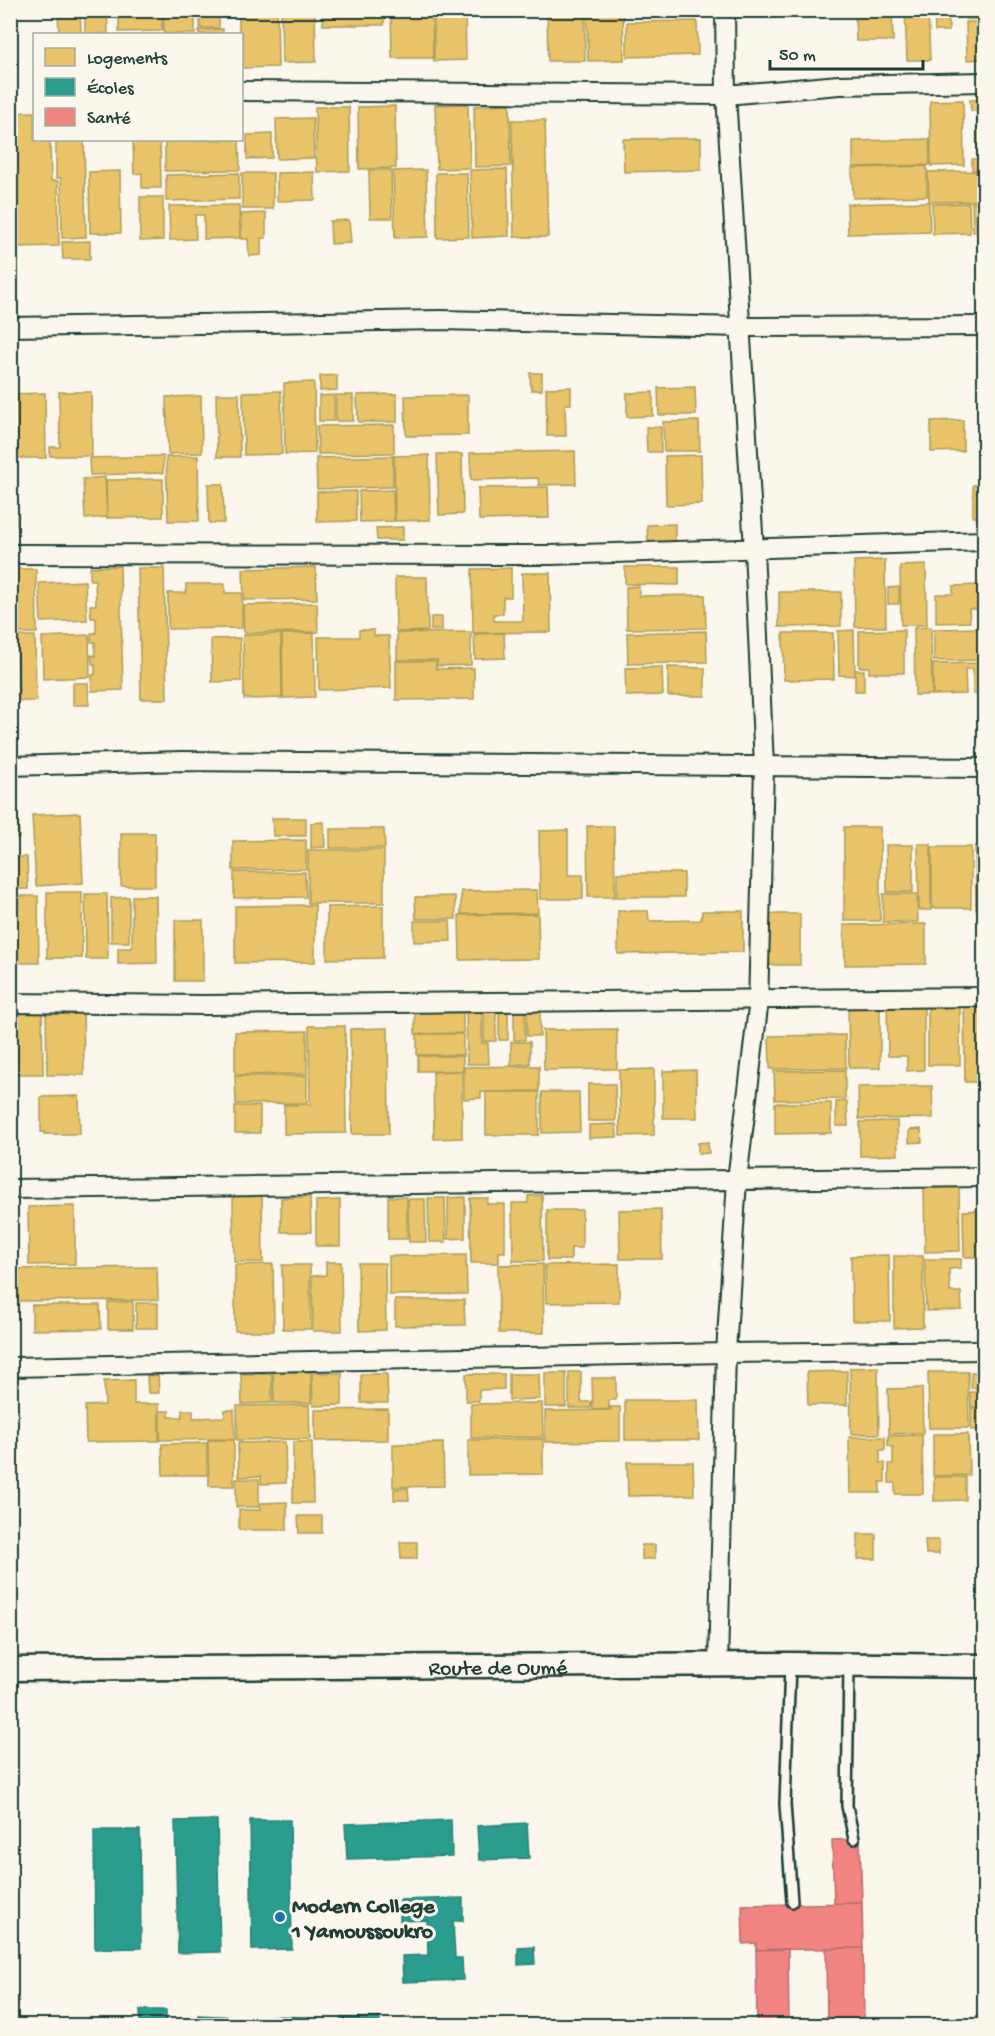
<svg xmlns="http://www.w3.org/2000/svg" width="995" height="2036" viewBox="0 0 995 2036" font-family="'Gochi Hand',sans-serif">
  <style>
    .homes { fill: #e9c46a; stroke: #ac9c5a; stroke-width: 1.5 }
    .schools { fill: #2a9d8f; stroke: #278074; stroke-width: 1.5 }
    .health { fill: #f28482; stroke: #b36f6b; stroke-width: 1.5 }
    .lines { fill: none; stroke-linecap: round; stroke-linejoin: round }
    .service-casing { stroke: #1f3d34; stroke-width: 14 }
    .minor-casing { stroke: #1f3d34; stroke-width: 22 }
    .tertiary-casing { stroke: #1f3d34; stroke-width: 27 }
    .service { stroke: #fbf7ec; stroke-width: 9 }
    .minor { stroke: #fbf7ec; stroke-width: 18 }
    .tertiary { stroke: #fbf7ec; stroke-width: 22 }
    .poi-dot { fill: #1f6fb2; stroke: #fbf7ec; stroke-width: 2 }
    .labels { text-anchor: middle; stroke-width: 6; stroke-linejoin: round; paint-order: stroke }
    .street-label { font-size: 22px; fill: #1f3d34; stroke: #fbf7ec }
    .poi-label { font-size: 22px; font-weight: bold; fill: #1f3d34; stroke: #fbf7ec; text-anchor: start }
  </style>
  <rect width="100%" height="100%" fill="#fbf7ec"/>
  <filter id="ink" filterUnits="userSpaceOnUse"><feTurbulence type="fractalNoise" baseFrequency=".0167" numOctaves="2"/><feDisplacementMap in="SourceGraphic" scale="12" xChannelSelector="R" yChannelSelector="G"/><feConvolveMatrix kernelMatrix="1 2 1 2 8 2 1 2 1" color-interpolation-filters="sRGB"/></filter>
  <g filter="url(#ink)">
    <g class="homes">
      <polygon points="58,10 80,10 81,34 59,34"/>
      <polygon points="85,10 107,10 108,34 85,34"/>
      <polygon points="119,10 162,10 162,31 119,32"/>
      <polygon points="163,10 195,10 195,34 164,34"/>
      <rect x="200" y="10" width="19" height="18"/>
      <polygon points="239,10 277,10 278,67 242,68 242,34 239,34"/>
      <polygon points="281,10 315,10 316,62 282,63"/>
      <rect x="323" y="10" width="61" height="15"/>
      <polygon points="391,10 432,10 433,58 392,58"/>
      <polygon points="434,10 465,10 466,60 434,61"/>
      <polygon points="547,10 585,10 585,61 548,61"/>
      <polygon points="587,10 623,10 624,60 588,61"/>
      <rect x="625" y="10" width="29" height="4"/>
      <rect x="670" y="10" width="30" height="7"/>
      <polygon points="855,10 892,10 893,41 856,41"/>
      <polygon points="905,10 928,10 930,60 907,60"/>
      <polygon points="934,10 948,10 949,31 935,31"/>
      <rect x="966" y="10" width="18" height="9"/>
      <polygon points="697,21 698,55 627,57 627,22"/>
      <polygon points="966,22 984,22 984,59 967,60"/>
      <polygon points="223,29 223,34 199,34 199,30"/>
      <polygon points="963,100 964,165 931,166 930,101"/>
      <polygon points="970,100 984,100 984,169 972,170 972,159 978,159 977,111 971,111"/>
      <polygon points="468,104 470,168 437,169 435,105"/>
      <polygon points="510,104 511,166 475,167 474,106"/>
      <polygon points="395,106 396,168 359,169 358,107"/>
      <polygon points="315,107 349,107 350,171 317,172"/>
      <polygon points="34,112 34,140 50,140 51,181 58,181 59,246 15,247 13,113"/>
      <polygon points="313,118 314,158 277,159 276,119"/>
      <polygon points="512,120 545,120 548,237 514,237"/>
      <polygon points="272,134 272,158 247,159 247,135"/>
      <polygon points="701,138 701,170 624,172 623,139"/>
      <polygon points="929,139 930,165 853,167 853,141"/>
      <polygon points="56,140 84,140 86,237 62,238 61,178 56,178"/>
      <polygon points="133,140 160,140 161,188 142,188 142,173 134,174"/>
      <polygon points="165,140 239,140 240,170 165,171"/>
      <polygon points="927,166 927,196 853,198 852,168"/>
      <polygon points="507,169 509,236 472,238 470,170"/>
      <polygon points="369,170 391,170 392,218 370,218"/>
      <polygon points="426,170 428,237 395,238 393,171"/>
      <polygon points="120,171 121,233 90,233 89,172"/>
      <polygon points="984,171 984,201 929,202 928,172"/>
      <polygon points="314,172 315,200 277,201 277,173"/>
      <polygon points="239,173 239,199 166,201 166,175"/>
      <rect x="242" y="173" width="31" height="36"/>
      <polygon points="436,173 467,173 469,237 437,238"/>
      <polygon points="140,197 163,197 163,240 140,241"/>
      <polygon points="929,202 930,232 848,234 847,204"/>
      <polygon points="969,203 970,233 933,234 932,204"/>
      <polygon points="972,203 984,203 984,232 973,232"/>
      <polygon points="239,205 240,238 204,239 204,215 195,215 196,239 170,240 169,206"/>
      <polygon points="266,213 266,238 261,238 261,255 249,256 248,239 241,239 241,214"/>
      <polygon points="349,220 351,243 331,244 330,221"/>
      <polygon points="90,241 90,259 63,259 62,242"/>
      <polygon points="530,373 542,373 542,390 531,390"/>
      <polygon points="337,375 337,390 320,391 320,376"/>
      <polygon points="314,382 315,453 285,454 284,383"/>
      <polygon points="571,387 571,404 565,404 566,436 547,436 546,388"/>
      <polygon points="695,387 696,415 659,415 658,388"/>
      <polygon points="281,391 282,454 244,455 243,392"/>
      <polygon points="10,392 12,392 13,455 10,455"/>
      <polygon points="59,392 91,392 92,456 50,456 50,447 60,447"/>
      <polygon points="653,392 653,416 627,417 627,393"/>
      <polygon points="45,393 46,458 17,458 16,394"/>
      <polygon points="216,394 239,394 240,457 217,457"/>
      <polygon points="397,394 397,422 358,422 357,395"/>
      <polygon points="334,395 334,421 319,421 319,396"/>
      <rect x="336" y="395" width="17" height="26"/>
      <polygon points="468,395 468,435 406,436 405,396"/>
      <polygon points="201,396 202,453 168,454 166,397"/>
      <polygon points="963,420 963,451 931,452 931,421"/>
      <polygon points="699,421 700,451 664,451 663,422"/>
      <polygon points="394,425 394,453 318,454 317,426"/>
      <polygon points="646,427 661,427 661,452 647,452"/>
      <polygon points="575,451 576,484 539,485 538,478 471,480 470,453"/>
      <polygon points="437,454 462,454 463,514 439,515"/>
      <polygon points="429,455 430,520 395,521 394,456"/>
      <polygon points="701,455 702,504 666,505 665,456"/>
      <polygon points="163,456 163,473 90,475 89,458"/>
      <polygon points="198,456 199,521 168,521 166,457"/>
      <polygon points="393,456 393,487 317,489 316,458"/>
      <polygon points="10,459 15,459 16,525 10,525"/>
      <polygon points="105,477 107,517 85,519 83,479"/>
      <polygon points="163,479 163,517 107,518 106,480"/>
      <polygon points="208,484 223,484 224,523 209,523"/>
      <rect x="973" y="485" width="11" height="32"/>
      <polygon points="548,487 549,518 479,520 478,488"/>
      <polygon points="393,490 394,521 360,522 359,491"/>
      <polygon points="356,491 356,521 317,522 317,492"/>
      <polygon points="675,524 675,543 648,544 647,525"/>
      <polygon points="403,527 403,540 377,540 376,528"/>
      <polygon points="885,560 886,627 855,627 854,561"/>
      <polygon points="926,565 927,625 901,625 900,566"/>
      <polygon points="120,566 123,690 92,691 92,675 95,675 95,664 92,664 91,655 95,656 95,642 91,642 91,633 96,633 96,618 91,618 90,605 96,605 95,580 90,580 90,567"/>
      <polygon points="316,567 317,599 244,600 243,569"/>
      <polygon points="625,567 679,567 679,585 625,584"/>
      <polygon points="138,568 164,568 167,699 141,699"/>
      <polygon points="511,568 511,597 503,597 503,614 494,614 494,621 523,621 522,573 550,573 551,632 473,633 472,569"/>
      <polygon points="15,569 36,569 37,633 15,633"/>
      <polygon points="395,577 427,577 428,631 396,632"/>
      <polygon points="85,581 87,620 41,622 39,583"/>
      <polygon points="186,584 225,584 225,593 242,593 242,628 168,629 168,593 186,593"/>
      <polygon points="981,585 981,609 969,609 970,622 936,623 936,594 953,594 953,586"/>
      <polygon points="639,586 639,596 705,595 706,628 627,629 626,587"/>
      <polygon points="899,587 899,604 888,604 888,588"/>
      <polygon points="779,592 841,592 841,626 779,627"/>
      <polygon points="317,603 318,632 244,633 243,605"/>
      <rect x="431" y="617" width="11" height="13"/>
      <polygon points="931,627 932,695 915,695 914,628"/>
      <polygon points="984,628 984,660 934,661 934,629"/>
      <polygon points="359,630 374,630 374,636 389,636 391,688 319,690 318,637 359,637"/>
      <polygon points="854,630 855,676 839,675 838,631"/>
      <polygon points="904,630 904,673 869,673 869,667 859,667 859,631"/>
      <polygon points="706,631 707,662 628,664 627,633"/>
      <polygon points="471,632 471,665 437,666 437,660 397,660 397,633"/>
      <polygon points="314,633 315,697 283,698 282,634"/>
      <polygon points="504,633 505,658 475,659 474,634"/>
      <polygon points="783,633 833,633 834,679 784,680"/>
      <polygon points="281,634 282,698 244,699 243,635"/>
      <polygon points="89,635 90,677 43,679 42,637"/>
      <polygon points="17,636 35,636 36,701 19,701"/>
      <polygon points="240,638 241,681 212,682 211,639"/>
      <polygon points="396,661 436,661 436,669 474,668 474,699 396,700"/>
      <polygon points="984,663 984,693 973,694 973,669 965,669 966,694 933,695 933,664"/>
      <polygon points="662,667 663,695 626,696 625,668"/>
      <polygon points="668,667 705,668 705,696 668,696"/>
      <rect x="855" y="670" width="9" height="21"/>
      <polygon points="73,683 88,683 89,705 73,705"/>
      <polygon points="80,813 83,883 36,886 32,815"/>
      <polygon points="272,818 306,818 306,836 273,836"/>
      <polygon points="10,820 18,820 19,838 10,838"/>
      <polygon points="324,822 325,847 311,848 311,823"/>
      <polygon points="587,826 614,826 615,897 588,897"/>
      <rect x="844" y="827" width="36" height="94"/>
      <polygon points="330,829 384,829 385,848 330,848"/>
      <polygon points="568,830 568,875 583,875 583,899 540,899 539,831"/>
      <rect x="121" y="833" width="34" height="53"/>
      <polygon points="306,840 306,869 233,870 233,841"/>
      <polygon points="918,844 931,844 931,910 919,910"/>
      <polygon points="886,845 913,845 913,892 887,892"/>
      <polygon points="975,846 984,846 984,909 976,909"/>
      <rect x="932" y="847" width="39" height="61"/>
      <rect x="308" y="850" width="76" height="53"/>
      <polygon points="10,857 27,857 28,889 10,889"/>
      <polygon points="234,872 305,872 306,897 234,898"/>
      <rect x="617" y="873" width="67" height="24"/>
      <polygon points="537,890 538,913 461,914 461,891"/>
      <rect x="47" y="892" width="35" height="66"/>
      <polygon points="85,894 107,894 108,959 86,959"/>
      <polygon points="883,894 917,894 918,922 883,922"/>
      <polygon points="11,896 38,896 39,963 11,963"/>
      <polygon points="132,896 156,896 157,963 118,964 118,948 132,948"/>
      <polygon points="455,896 456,919 416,919 415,897"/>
      <polygon points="129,897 129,942 111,942 111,898"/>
      <polygon points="315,905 315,962 235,963 235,906"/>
      <polygon points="383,906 383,958 327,959 327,907"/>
      <polygon points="618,911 648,911 649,921 701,920 702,911 743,911 743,952 618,954"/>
      <polygon points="538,914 539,959 460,960 459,915"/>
      <polygon points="767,914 800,914 800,965 768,965"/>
      <rect x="175" y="920" width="28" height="61"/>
      <polygon points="414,921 450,921 451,941 414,942"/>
      <polygon points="926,924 926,964 845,965 844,925"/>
      <polygon points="964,1000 984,1000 984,1082 965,1082"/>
      <rect x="928" y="1001" width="32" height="64"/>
      <polygon points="887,1002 924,1002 924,1070 907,1071 907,1056 888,1056"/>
      <polygon points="525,1003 525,1040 514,1040 514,1004"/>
      <polygon points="848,1003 880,1003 880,1068 849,1068"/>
      <polygon points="46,1004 83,1004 84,1075 47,1075"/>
      <polygon points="466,1004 482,1004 482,1043 488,1043 489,1064 467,1064"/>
      <polygon points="10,1007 42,1007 43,1074 10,1074"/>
      <rect x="499" y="1007" width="9" height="33"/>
      <polygon points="463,1008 463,1033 415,1034 415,1009"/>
      <rect x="484" y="1009" width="12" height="32"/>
      <rect x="527" y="1010" width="13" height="26"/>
      <polygon points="309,1026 345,1026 346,1133 284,1134 284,1105 310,1104"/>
      <polygon points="388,1028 389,1134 352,1134 350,1029"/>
      <polygon points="617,1029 617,1069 544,1070 543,1030"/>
      <polygon points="307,1031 307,1074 235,1075 235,1032"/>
      <rect x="417" y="1034" width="46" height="21"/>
      <polygon points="845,1035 846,1068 770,1069 769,1036"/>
      <polygon points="511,1042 530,1042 530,1064 511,1065"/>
      <rect x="418" y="1056" width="45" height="15"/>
      <polygon points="539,1066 539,1091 481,1092 481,1098 464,1099 464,1067"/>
      <polygon points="654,1069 654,1135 620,1136 619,1070"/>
      <polygon points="696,1070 697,1118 663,1118 663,1071"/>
      <polygon points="845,1070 845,1099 775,1100 774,1071"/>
      <polygon points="462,1071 462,1138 434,1139 433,1072"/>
      <polygon points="235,1076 307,1076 307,1103 236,1104"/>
      <polygon points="588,1084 615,1084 616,1121 588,1121"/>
      <polygon points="932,1086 933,1118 859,1119 858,1087"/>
      <rect x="486" y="1092" width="53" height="43"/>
      <polygon points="542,1092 579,1092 580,1132 542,1133"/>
      <polygon points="79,1096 80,1134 44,1134 44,1132 41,1132 41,1097"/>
      <polygon points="847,1101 848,1126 836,1126 836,1102"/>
      <polygon points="775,1103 831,1103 831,1133 775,1134"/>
      <rect x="235" y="1106" width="25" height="27"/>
      <polygon points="897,1121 898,1155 860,1156 860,1122"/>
      <polygon points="616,1124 617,1137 589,1138 589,1125"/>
      <polygon points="921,1129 922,1142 909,1143 909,1130"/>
      <polygon points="708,1142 709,1153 698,1154 698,1143"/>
      <polygon points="924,1186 959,1186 960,1251 925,1252"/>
      <polygon points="262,1195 263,1262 234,1262 233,1196"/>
      <polygon points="542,1195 543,1261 513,1261 512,1203 528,1203 528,1196"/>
      <polygon points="310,1197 311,1232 281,1232 281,1198"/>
      <rect x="388" y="1197" width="19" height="42"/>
      <polygon points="465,1197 465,1238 448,1239 448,1198"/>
      <polygon points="428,1198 445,1198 446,1242 429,1242"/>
      <polygon points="470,1198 488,1198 487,1204 505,1204 505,1252 499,1252 499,1263 471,1263"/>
      <polygon points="408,1199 425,1199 426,1242 409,1242"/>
      <polygon points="340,1200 340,1246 316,1246 316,1201"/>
      <polygon points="75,1206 75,1264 29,1265 28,1207"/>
      <polygon points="661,1209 662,1259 620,1259 619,1210"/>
      <polygon points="547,1210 582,1210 582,1248 571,1248 571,1260 547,1260"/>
      <polygon points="984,1210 984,1257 964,1257 963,1211"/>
      <polygon points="466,1255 467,1294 389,1295 389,1256"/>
      <polygon points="889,1255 890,1321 852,1321 851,1256"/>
      <polygon points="894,1256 923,1256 923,1327 894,1328"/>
      <polygon points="925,1259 961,1259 961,1268 949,1269 950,1292 961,1292 962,1310 926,1311"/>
      <polygon points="326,1262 341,1262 342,1331 313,1331 312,1276 326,1275"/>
      <polygon points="358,1263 385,1263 386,1330 359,1331"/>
      <polygon points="273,1264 274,1331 235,1331 235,1265"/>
      <polygon points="543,1264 544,1333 499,1333 498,1265"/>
      <polygon points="619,1264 619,1302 546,1303 545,1265"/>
      <polygon points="282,1265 310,1265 311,1329 283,1329"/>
      <polygon points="157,1267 158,1300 10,1301 10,1269"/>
      <polygon points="395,1300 464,1300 465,1325 395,1326"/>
      <rect x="108" y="1302" width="25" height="27"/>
      <rect x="136" y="1303" width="22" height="25"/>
      <polygon points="32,1305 100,1305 101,1329 32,1330"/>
      <polygon points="878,1367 879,1434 851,1434 850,1368"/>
      <polygon points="847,1371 847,1405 808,1405 807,1372"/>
      <polygon points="273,1372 311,1372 311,1403 274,1403"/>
      <polygon points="569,1372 581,1372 581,1402 592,1402 591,1408 569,1408"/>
      <polygon points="928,1372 968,1372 969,1428 929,1428"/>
      <rect x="971" y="1372" width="13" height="16"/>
      <polygon points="312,1373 342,1373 342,1405 313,1406"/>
      <rect x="545" y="1373" width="21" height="34"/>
      <polygon points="241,1374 272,1374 272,1403 242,1404"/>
      <polygon points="361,1374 387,1374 388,1403 361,1403"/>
      <polygon points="466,1374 504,1374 504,1389 479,1390 479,1401 466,1401"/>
      <polygon points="509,1374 539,1374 540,1399 509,1400"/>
      <polygon points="158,1375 159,1393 148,1393 147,1376"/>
      <polygon points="592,1378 616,1378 616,1400 609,1400 609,1409 593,1410"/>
      <polygon points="134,1380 134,1404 159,1404 159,1441 86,1442 85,1406 105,1405 104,1381"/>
      <polygon points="922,1388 923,1433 889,1434 888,1389"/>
      <polygon points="970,1392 984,1392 984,1407 971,1407"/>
      <polygon points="625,1400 698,1400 699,1440 625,1440"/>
      <polygon points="542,1403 543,1437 471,1438 471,1404"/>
      <polygon points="309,1405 310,1439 237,1440 237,1406"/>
      <polygon points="610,1407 620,1407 620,1441 545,1442 545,1411 611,1410"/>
      <polygon points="984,1407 984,1429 971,1430 971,1408"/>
      <polygon points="388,1409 388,1440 315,1441 315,1410"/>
      <polygon points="182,1410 193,1410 193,1418 225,1417 225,1410 234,1410 235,1439 160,1440 160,1411 169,1411 169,1417 182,1417"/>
      <polygon points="933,1434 968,1434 969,1475 933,1476"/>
      <polygon points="922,1435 923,1494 895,1494 895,1483 889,1483 889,1464 893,1464 893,1447 888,1446 888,1436"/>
      <polygon points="849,1437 885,1437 885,1450 880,1450 880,1463 885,1463 885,1482 880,1482 880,1493 850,1493"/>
      <polygon points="543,1439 543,1474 468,1475 468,1440"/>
      <polygon points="208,1440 234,1440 234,1486 209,1486"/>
      <polygon points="285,1442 286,1483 261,1484 261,1476 239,1477 238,1443"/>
      <polygon points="293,1442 312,1442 313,1503 293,1503"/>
      <polygon points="207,1443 207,1475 163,1475 162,1444"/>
      <polygon points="443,1443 444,1486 393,1487 393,1444"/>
      <rect x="10" y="1455" width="4" height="27"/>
      <polygon points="627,1462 693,1462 694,1495 628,1496"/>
      <polygon points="934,1477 965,1477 965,1500 934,1501"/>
      <rect x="236" y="1479" width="23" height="28"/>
      <polygon points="408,1488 409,1500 394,1500 394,1489"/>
      <polygon points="287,1502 287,1530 239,1530 239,1510 260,1510 260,1503"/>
      <polygon points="298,1516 322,1516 322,1533 299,1533"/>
      <rect x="858" y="1534" width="18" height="25"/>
      <polygon points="925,1540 939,1540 939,1554 926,1554"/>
      <polygon points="400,1542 417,1542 417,1559 401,1559"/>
      <rect x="642" y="1545" width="13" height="14"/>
    </g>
    <g class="schools">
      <polygon points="217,1820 220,1952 178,1953 175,1821"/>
      <polygon points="250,1820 290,1820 292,1949 252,1950"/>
      <polygon points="451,1820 452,1856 347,1859 345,1824"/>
      <polygon points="527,1823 529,1858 479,1860 477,1826"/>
      <polygon points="94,1830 140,1830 141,1948 95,1949"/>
      <polygon points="463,1898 463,1921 453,1921 455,1958 462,1958 463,1980 403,1982 402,1956 428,1955 427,1920 400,1921 400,1900"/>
      <polygon points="534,1947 535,1964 518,1965 518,1948"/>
      <rect x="140" y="2010" width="26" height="16"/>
      <polygon points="198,2015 238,2017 238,2026 197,2026"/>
      <polygon points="271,2016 307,2017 307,2026 271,2026"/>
      <rect x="341" y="2018" width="39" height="8"/>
    </g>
    <g class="health">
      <polygon points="860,1839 862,1903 834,1904 832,1840"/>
      <polygon points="862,1903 863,1948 756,1950 756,1943 743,1944 742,1905"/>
      <polygon points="826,1948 863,1948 864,2026 827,2026"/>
      <polygon points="788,1949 789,2026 757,2026 756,1950"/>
    </g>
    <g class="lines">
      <defs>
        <g id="service">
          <polyline points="790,1665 785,1804 792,1902"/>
          <polyline points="849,1665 847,1806 854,1839"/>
        </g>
        <g id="minor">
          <polyline points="242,91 726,95 839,85 984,82"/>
          <polyline points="10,327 440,320 742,327 984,326"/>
          <polyline points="10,554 551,555 984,541"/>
          <polyline points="10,766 182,761 984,768"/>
          <polyline points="10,1003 204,1005 984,997"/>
          <polyline points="10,1189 984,1177"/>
          <polyline points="10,1367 726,1353 984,1350"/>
          <polyline points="718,1665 726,1353 737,1180 758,1008 764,766 754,549 726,95 725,10"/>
        </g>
        <g id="tertiary">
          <path id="s1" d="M10,1669L790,1664L984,1666"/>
        </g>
      </defs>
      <use href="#service" class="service-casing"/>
      <use href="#minor" class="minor-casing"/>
      <use href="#tertiary" class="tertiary-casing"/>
      <use href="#service" class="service"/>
      <use href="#minor" class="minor"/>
      <use href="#tertiary" class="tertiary"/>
    </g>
  </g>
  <circle class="poi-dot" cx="280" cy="1917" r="6"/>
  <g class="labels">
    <g class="street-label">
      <text dy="8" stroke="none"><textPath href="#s1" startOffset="488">Route de Oumé</textPath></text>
    </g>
    <g class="poi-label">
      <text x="292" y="1912">Modern College<tspan x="292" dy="25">1 Yamoussoukro</tspan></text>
    </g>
  </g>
  <rect width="995" height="2036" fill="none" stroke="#fbf7ec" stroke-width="36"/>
  <rect x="18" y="18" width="959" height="2000" fill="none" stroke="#1f3d34" stroke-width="2" filter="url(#ink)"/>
  <rect x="33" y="33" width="210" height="108" fill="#fbf7ec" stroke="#a3ada2" stroke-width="1.5"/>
  <rect x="45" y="48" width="30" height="18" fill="#e9c46a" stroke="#a3ada2" stroke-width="1.5"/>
  <text x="87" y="63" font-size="18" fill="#1f3d34">Logements</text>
  <rect x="45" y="78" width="30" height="18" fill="#2a9d8f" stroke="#a3ada2" stroke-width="1.5"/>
  <text x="87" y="93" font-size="18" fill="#1f3d34">Écoles</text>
  <rect x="45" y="108" width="30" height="18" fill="#f28482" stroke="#a3ada2" stroke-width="1.5"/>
  <text x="87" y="123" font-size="18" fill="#1f3d34">Santé</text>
  <path d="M770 60v9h153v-9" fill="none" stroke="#1f3d34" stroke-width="3"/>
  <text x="779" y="60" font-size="18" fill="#1f3d34" stroke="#fbf7ec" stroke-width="4.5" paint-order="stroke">50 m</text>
</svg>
